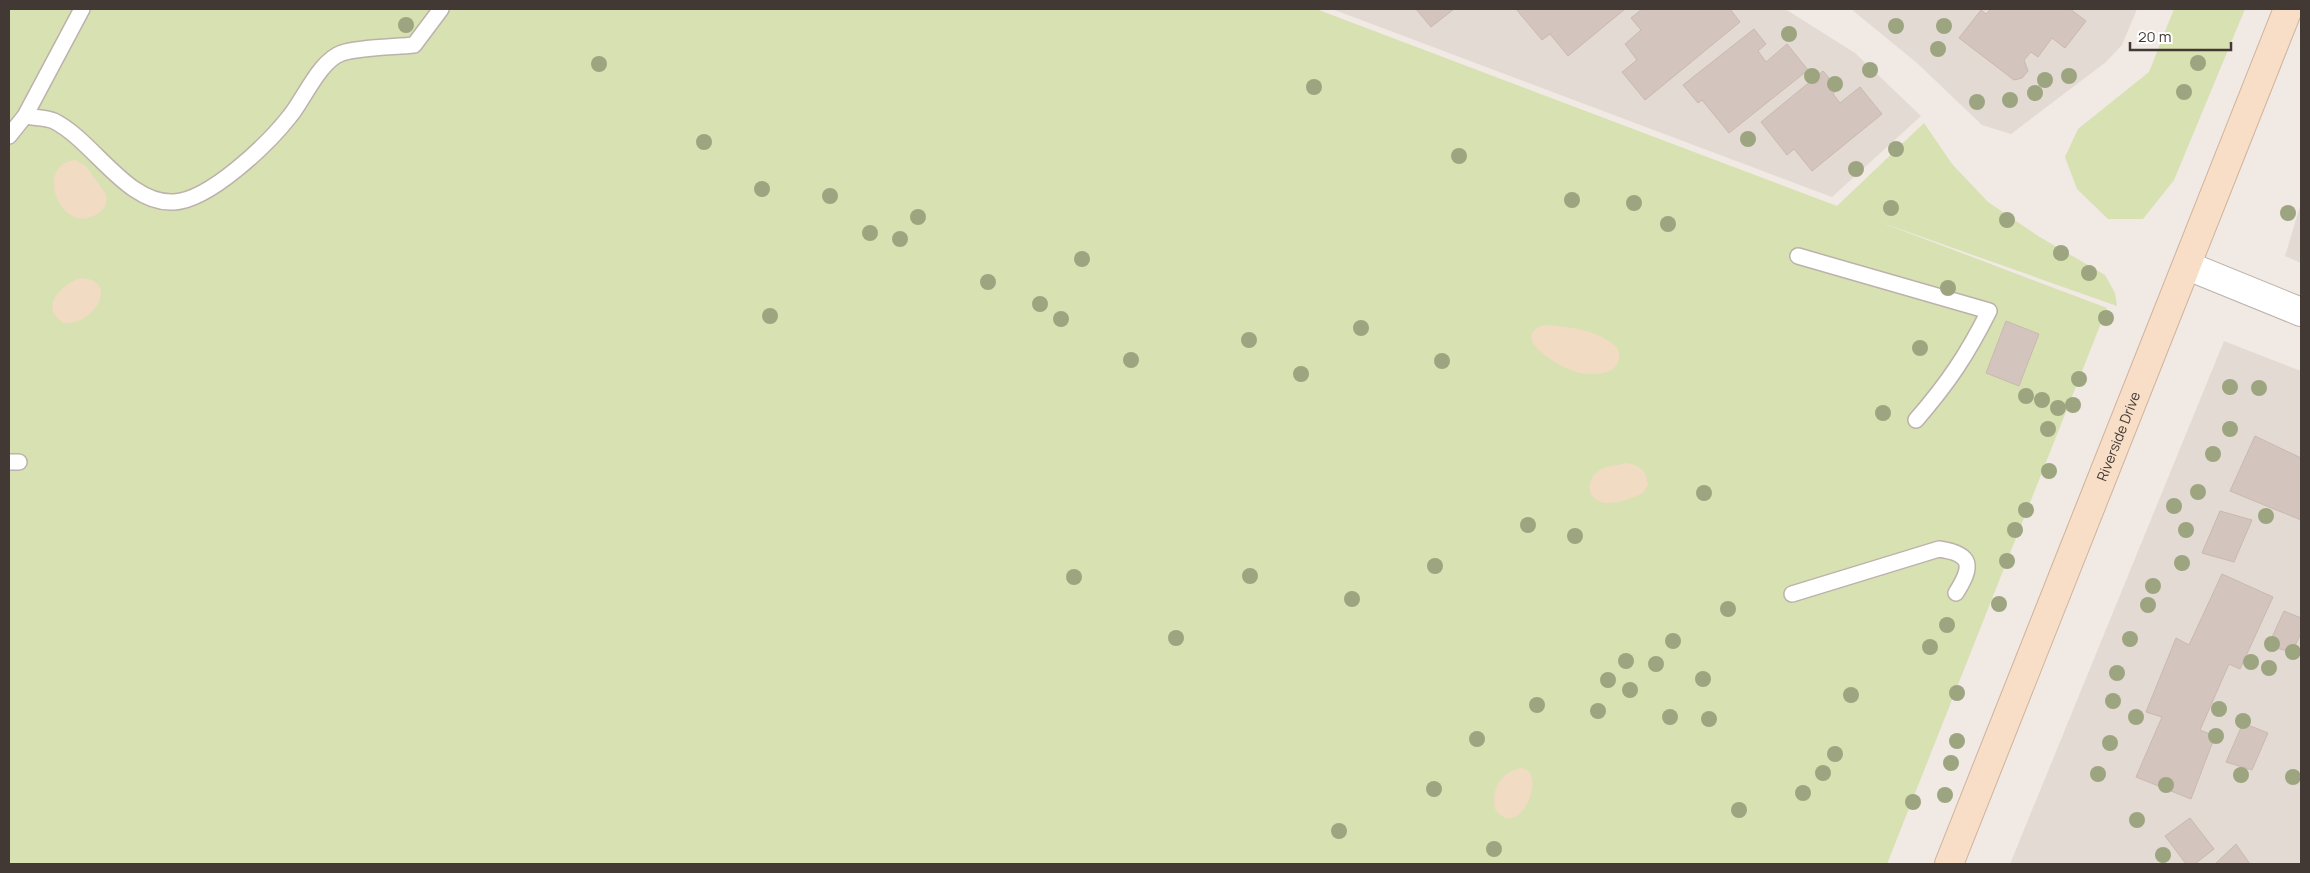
<svg xmlns="http://www.w3.org/2000/svg" width="2310" height="873" viewBox="0 0 2310 873" font-family="Manrope,sans-serif">
  <style>
    .residential { fill: #e3dad3 }
    .green { fill: #d8e1b1 }
    .sand { fill: #f1dbc3 }
    .building { fill: #d3c5be; stroke: #cab8af }
    .lines { fill: none; stroke-linecap: round; stroke-linejoin: round }
    .service-casing { stroke: #bdb2ab; stroke-width: 18 }
    .minor-casing { stroke: #bdb2ab; stroke-width: 30 }
    .secondary-casing { stroke: #cfb29b; stroke-width: 30 }
    .service { stroke: #fff; stroke-width: 15 }
    .minor { stroke: #fff; stroke-width: 28 }
    .secondary { stroke: #f8dec6; stroke-width: 28 }
    .tree { fill: #9ca580 }
    .labels { text-anchor: middle; stroke-width: 4; stroke-linejoin: round; paint-order: stroke }
    .street-label { font-size: 14px; fill: #423935; stroke: #fff }
  </style>
  <rect width="100%" height="100%" fill="#f0e9e4"/>
  <g class="residential">
    <polygon points="1332,9 1785,9 1855,53 1921,116 1832,197"/>
    <polygon points="1851,9 2137,9 2122,45 2106,62 2011,134 1982,125 1917,63"/>
    <polygon points="2301,203 2301,263 2285,256"/>
    <polygon points="2224,341 2301,371 2301,864 2010,864"/>
  </g>
  <g class="green">
    <polygon points="9,9 1316,9 1837,206 1924,123 1952,164 1988,202 2038,236 2105,275 2115,293 2117,306 1877,221 2107,308 1887,864 9,864"/>
    <polygon points="2174,9 2245,9 2174,180 2143,219 2108,219 2077,189 2065,157 2078,129 2149,72"/>
  </g>
  <g class="sand">
    <path d="M75,160L86,166L106,194C108,201 106,207 101,211C64,243 31,165 75,160Z"/>
    <path d="M80,278C120,279 96,325 64,323C38,308 61,285 80,278Z"/>
    <path d="M1544,325C1565,326 1598,330 1614,345C1618,348 1620,353 1619,358C1617,376 1592,375 1580,373C1565,370 1505,338 1544,325Z"/>
    <path d="M1626,463C1640,465 1647,471 1648,485L1643,493C1634,498 1616,504 1606,503C1586,501 1584,479 1600,470C1607,466 1618,465 1626,463Z"/>
    <path d="M1521,768C1526,769 1531,772 1532,778C1536,797 1515,836 1495,809C1491,789 1501,772 1521,768Z"/>
  </g>
  <g class="building">
    <polygon points="1416,9 1454,9 1431,27"/>
    <polygon points="1516,9 1625,9 1568,56 1550,34 1542,40"/>
    <polygon points="1642,9 1730,9 1740,22 1645,100 1622,72 1637,60 1625,44 1641,30 1631,18"/>
    <polygon points="1991,9 2070,9 2086,21 2065,48 2052,38 2038,57 2031,52 2024,60 2028,71 2022,78 2014,80 1959,38 1981,10 1986,14"/>
    <polygon points="1754,29 1766,44 1758,51 1766,62 1787,44 1808,70 1729,133 1702,100 1698,103 1683,85"/>
    <polygon points="1823,71 1838,89 1833,94 1840,103 1860,87 1882,114 1812,171 1794,149 1787,155 1761,122"/>
    <polygon points="2006,321 2039,334 2019,386 1986,373"/>
    <polygon points="2255,436 2301,458 2301,520 2230,491"/>
    <polygon points="2220,511 2252,520 2234,562 2202,553"/>
    <polygon points="2222,574 2273,597 2240,669 2229,664 2200,730 2215,736 2191,799 2136,777 2162,717 2146,712 2176,638 2189,645"/>
    <polygon points="2284,611 2301,618 2301,633 2292,652 2268,646"/>
    <polygon points="2243,723 2268,733 2252,770 2226,762"/>
    <polygon points="2190,818 2214,849 2195,864 2186,864 2165,836"/>
    <polygon points="2236,844 2250,864 2215,864"/>
  </g>
  <g class="lines">
    <defs>
      <g id="service">
        <path d="M25,116C34,118 46,117 54,121C94,141 127,205 174,202C210,200 268,144 290,116C304,99 320,60 342,53C359,47 395,47 414,45L441,9"/>
        <polyline points="9,136 25,116 82,9"/>
        <path d="M1798,256L1989,311C1967,355 1948,383 1916,420"/>
        <polyline points="9,462 19,462"/>
        <path d="M1792,594L1939,549C1973,554 1973,566 1956,593"/>
      </g>
      <polyline id="minor" points="2188,266 2301,312"/>
      <g id="secondary">
        <path id="s1" d="M1949,864L2288,9"/>
      </g>
    </defs>
    <use href="#service" class="service-casing"/>
    <use href="#minor" class="minor-casing"/>
    <use href="#secondary" class="secondary-casing"/>
    <use href="#service" class="service"/>
    <use href="#minor" class="minor"/>
    <use href="#secondary" class="secondary"/>
  </g>
  <g class="tree">
    <circle cx="406" cy="25" r="8"/>
    <circle cx="1896" cy="26" r="8"/>
    <circle cx="1944" cy="26" r="8"/>
    <circle cx="1789" cy="34" r="8"/>
    <circle cx="1938" cy="49" r="8"/>
    <circle cx="2198" cy="63" r="8"/>
    <circle cx="599" cy="64" r="8"/>
    <circle cx="1870" cy="70" r="8"/>
    <circle cx="1812" cy="76" r="8"/>
    <circle cx="2069" cy="76" r="8"/>
    <circle cx="2045" cy="80" r="8"/>
    <circle cx="1835" cy="84" r="8"/>
    <circle cx="1314" cy="87" r="8"/>
    <circle cx="2184" cy="92" r="8"/>
    <circle cx="2035" cy="93" r="8"/>
    <circle cx="2010" cy="100" r="8"/>
    <circle cx="1977" cy="102" r="8"/>
    <circle cx="1748" cy="139" r="8"/>
    <circle cx="704" cy="142" r="8"/>
    <circle cx="1896" cy="149" r="8"/>
    <circle cx="1459" cy="156" r="8"/>
    <circle cx="1856" cy="169" r="8"/>
    <circle cx="762" cy="189" r="8"/>
    <circle cx="830" cy="196" r="8"/>
    <circle cx="1572" cy="200" r="8"/>
    <circle cx="1634" cy="203" r="8"/>
    <circle cx="1891" cy="208" r="8"/>
    <circle cx="2288" cy="213" r="8"/>
    <circle cx="918" cy="217" r="8"/>
    <circle cx="2007" cy="220" r="8"/>
    <circle cx="1668" cy="224" r="8"/>
    <circle cx="870" cy="233" r="8"/>
    <circle cx="900" cy="239" r="8"/>
    <circle cx="2061" cy="253" r="8"/>
    <circle cx="1082" cy="259" r="8"/>
    <circle cx="2089" cy="273" r="8"/>
    <circle cx="988" cy="282" r="8"/>
    <circle cx="1948" cy="288" r="8"/>
    <circle cx="1040" cy="304" r="8"/>
    <circle cx="770" cy="316" r="8"/>
    <circle cx="2106" cy="318" r="8"/>
    <circle cx="1061" cy="319" r="8"/>
    <circle cx="1361" cy="328" r="8"/>
    <circle cx="1249" cy="340" r="8"/>
    <circle cx="1920" cy="348" r="8"/>
    <circle cx="1131" cy="360" r="8"/>
    <circle cx="1442" cy="361" r="8"/>
    <circle cx="1301" cy="374" r="8"/>
    <circle cx="2079" cy="379" r="8"/>
    <circle cx="2230" cy="387" r="8"/>
    <circle cx="2259" cy="388" r="8"/>
    <circle cx="2026" cy="396" r="8"/>
    <circle cx="2042" cy="400" r="8"/>
    <circle cx="2073" cy="405" r="8"/>
    <circle cx="2058" cy="408" r="8"/>
    <circle cx="1883" cy="413" r="8"/>
    <circle cx="2048" cy="429" r="8"/>
    <circle cx="2230" cy="429" r="8"/>
    <circle cx="2213" cy="454" r="8"/>
    <circle cx="2049" cy="471" r="8"/>
    <circle cx="2198" cy="492" r="8"/>
    <circle cx="1704" cy="493" r="8"/>
    <circle cx="2174" cy="506" r="8"/>
    <circle cx="2026" cy="510" r="8"/>
    <circle cx="2266" cy="516" r="8"/>
    <circle cx="1528" cy="525" r="8"/>
    <circle cx="2015" cy="530" r="8"/>
    <circle cx="2186" cy="530" r="8"/>
    <circle cx="1575" cy="536" r="8"/>
    <circle cx="2007" cy="561" r="8"/>
    <circle cx="2182" cy="563" r="8"/>
    <circle cx="1435" cy="566" r="8"/>
    <circle cx="1250" cy="576" r="8"/>
    <circle cx="1074" cy="577" r="8"/>
    <circle cx="2153" cy="586" r="8"/>
    <circle cx="1352" cy="599" r="8"/>
    <circle cx="1999" cy="604" r="8"/>
    <circle cx="2148" cy="605" r="8"/>
    <circle cx="1728" cy="609" r="8"/>
    <circle cx="1947" cy="625" r="8"/>
    <circle cx="1176" cy="638" r="8"/>
    <circle cx="2130" cy="639" r="8"/>
    <circle cx="1673" cy="641" r="8"/>
    <circle cx="2272" cy="644" r="8"/>
    <circle cx="1930" cy="647" r="8"/>
    <circle cx="2293" cy="652" r="8"/>
    <circle cx="1626" cy="661" r="8"/>
    <circle cx="2251" cy="662" r="8"/>
    <circle cx="1656" cy="664" r="8"/>
    <circle cx="2269" cy="668" r="8"/>
    <circle cx="2117" cy="673" r="8"/>
    <circle cx="1703" cy="679" r="8"/>
    <circle cx="1608" cy="680" r="8"/>
    <circle cx="1630" cy="690" r="8"/>
    <circle cx="1957" cy="693" r="8"/>
    <circle cx="1851" cy="695" r="8"/>
    <circle cx="2113" cy="701" r="8"/>
    <circle cx="1537" cy="705" r="8"/>
    <circle cx="2219" cy="709" r="8"/>
    <circle cx="1598" cy="711" r="8"/>
    <circle cx="1670" cy="717" r="8"/>
    <circle cx="2136" cy="717" r="8"/>
    <circle cx="1709" cy="719" r="8"/>
    <circle cx="2243" cy="721" r="8"/>
    <circle cx="2216" cy="736" r="8"/>
    <circle cx="1477" cy="739" r="8"/>
    <circle cx="1957" cy="741" r="8"/>
    <circle cx="2110" cy="743" r="8"/>
    <circle cx="1835" cy="754" r="8"/>
    <circle cx="1951" cy="763" r="8"/>
    <circle cx="1823" cy="773" r="8"/>
    <circle cx="2098" cy="774" r="8"/>
    <circle cx="2241" cy="775" r="8"/>
    <circle cx="2293" cy="777" r="8"/>
    <circle cx="2166" cy="785" r="8"/>
    <circle cx="1434" cy="789" r="8"/>
    <circle cx="1803" cy="793" r="8"/>
    <circle cx="1945" cy="795" r="8"/>
    <circle cx="1913" cy="802" r="8"/>
    <circle cx="1739" cy="810" r="8"/>
    <circle cx="2137" cy="820" r="8"/>
    <circle cx="1339" cy="831" r="8"/>
    <circle cx="1494" cy="849" r="8"/>
    <circle cx="2163" cy="855" r="8"/>
  </g>
  <g class="labels">
    <g class="street-label">
      <text dy="5" stroke="none"><textPath href="#s1" startOffset="460">Riverside Drive</textPath></text>
    </g>
  </g>
  <rect width="2310" height="873" fill="none" stroke="#423935" stroke-width="20"/>
  <path d="M2130 42v8h101v-8" fill="none" stroke="#423935" stroke-width="2.5"/>
  <text x="2138" y="42" font-size="15" fill="#423935" stroke="#ffffff" stroke-width="4" paint-order="stroke">20 m</text>
</svg>
